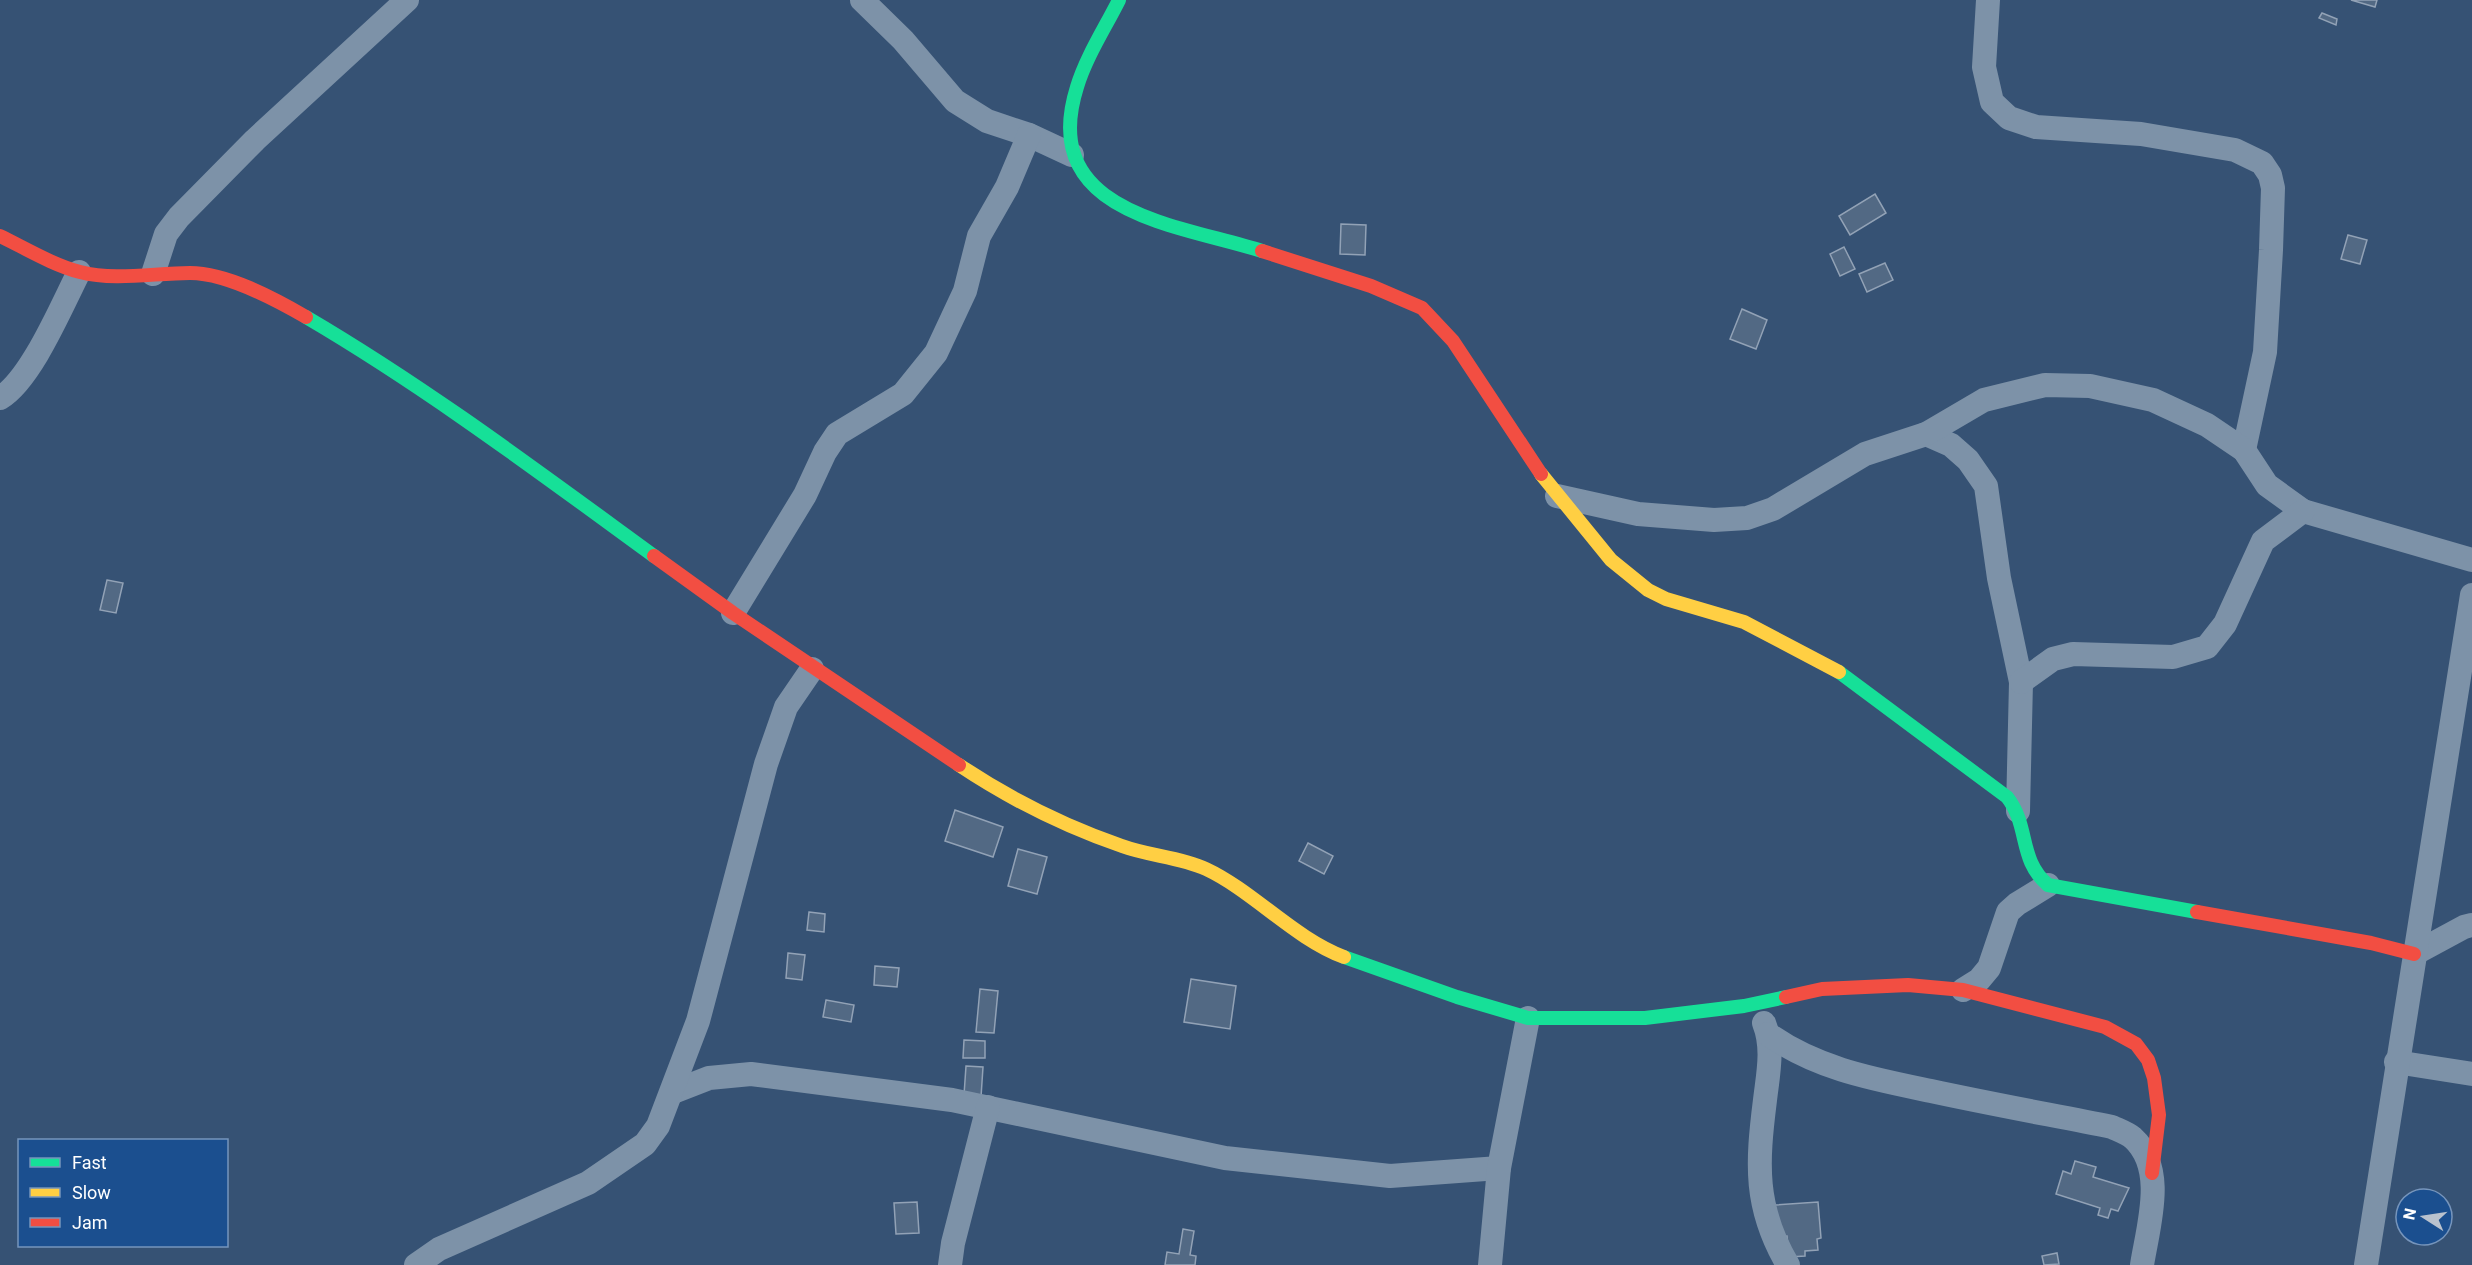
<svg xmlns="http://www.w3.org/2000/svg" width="2472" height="1265" viewBox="0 0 2472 1265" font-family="Roboto,sans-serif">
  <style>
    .building { fill: #526984; stroke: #92a2b6; stroke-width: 1.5 }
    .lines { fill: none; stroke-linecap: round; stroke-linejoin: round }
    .street { stroke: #7d92a8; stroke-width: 24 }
    .fast { stroke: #16e098; stroke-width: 14 }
    .slow { stroke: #ffcf43; stroke-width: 14 }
    .jam { stroke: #f24e42; stroke-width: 14 }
  </style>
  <rect width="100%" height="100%" fill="#365274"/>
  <g class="building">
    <polygon points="2351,0 2377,0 2375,7"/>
    <polygon points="2322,13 2337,19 2336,25 2319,18"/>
    <polygon points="1875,194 1886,213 1850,235 1839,216"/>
    <polygon points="1341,224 1366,225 1365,255 1340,254"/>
    <polygon points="2348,235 2367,240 2360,264 2341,259"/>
    <polygon points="1844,247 1855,269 1840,276 1830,254"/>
    <polygon points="1885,263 1893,280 1867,292 1859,274"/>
    <polygon points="1742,309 1767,320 1756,349 1730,339"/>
    <polygon points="107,580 123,583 116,613 100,610"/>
    <polygon points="955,810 1003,827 993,857 945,841"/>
    <polygon points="1308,843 1333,856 1324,874 1299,861"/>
    <polygon points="1018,849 1047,857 1037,894 1008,886"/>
    <polygon points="809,912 825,914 824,932 807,930"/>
    <polygon points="788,953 805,955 802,980 786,978"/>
    <polygon points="875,966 899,968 897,987 874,985"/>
    <polygon points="1191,979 1236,986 1230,1029 1184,1022"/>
    <polygon points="980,989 998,991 994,1033 976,1032"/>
    <polygon points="826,1000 854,1005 851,1022 823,1017"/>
    <polygon points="964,1040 985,1041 985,1058 963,1058"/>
    <polygon points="966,1066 983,1067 981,1097 964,1095"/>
    <polygon points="2075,1161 2096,1167 2093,1177 2129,1188 2118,1211 2111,1209 2108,1218 2098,1215 2100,1208 2056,1194 2063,1171 2071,1174"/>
    <polygon points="917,1202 919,1233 896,1234 894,1203"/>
    <polygon points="1818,1202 1821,1238 1817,1239 1818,1250 1805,1251 1805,1256 1789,1257 1787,1236 1777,1237 1775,1205"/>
    <polygon points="1183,1229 1194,1231 1190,1255 1196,1256 1195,1265 1165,1265 1167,1252 1179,1254"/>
    <polygon points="2057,1253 2059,1264 2044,1265 2042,1256"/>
  </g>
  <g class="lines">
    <g class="street">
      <polyline points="862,0 903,40 955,101 987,121 1029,135 1072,155"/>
      <polyline points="1988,0 1984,67 1992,102 2009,118 2036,127 2141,134 2235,150 2262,163 2270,175 2273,188 2271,250 2265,352 2244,450"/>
      <polyline points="153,274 166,234 179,217 255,140 407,0"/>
      <path d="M0,398C31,380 62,305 79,272"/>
      <polyline points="1926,434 1951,445 1968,460 1986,486 1999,578 2021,682 2018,811"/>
      <polyline points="1557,496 1638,514 1714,520 1747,518 1773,509 1865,454 1926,434 1984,400 2045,385 2090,386 2153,400 2207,425 2244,450 2267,485 2303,511 2472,560"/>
      <polyline points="733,613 805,495 825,452 837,434 903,394 936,353 965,291 979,236 1007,187 1029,135"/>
      <polyline points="2021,682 2053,659 2073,654 2173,657 2207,647 2225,624 2263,541 2303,511"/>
      <polyline points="2414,954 2464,927 2472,925"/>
      <polyline points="1963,990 1979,980 1989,968 2008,912 2017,904 2048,885"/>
      <path d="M1764,1023C1774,1048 1768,1074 1765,1100C1757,1164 1754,1207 1788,1265"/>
      <path d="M1768,1034C1817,1069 1873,1079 1931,1091C1991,1104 2052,1115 2112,1127C2118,1130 2127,1133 2133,1138C2167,1169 2148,1226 2142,1265"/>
      <polyline points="2396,1062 2472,1074"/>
      <polyline points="673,1092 709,1078 751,1074 952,1100 1225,1158 1390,1176 1499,1168"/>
      <polyline points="416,1265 439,1249 588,1183 645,1144 658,1126 698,1021 766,764 786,707 812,669"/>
      <polyline points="950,1265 953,1243 988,1107"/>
      <polyline points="1490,1265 1499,1168 1528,1018"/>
      <polyline points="2366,1265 2472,595"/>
    </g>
    <g class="fast">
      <path d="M1119,0C1105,28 1086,57 1077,87C1037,214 1178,224 1262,251"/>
      <path d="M306,317C427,388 540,473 654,556"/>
      <path d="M1839,672L2007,797C2030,826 2018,860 2048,885L2197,912"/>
      <polyline points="1344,957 1457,997 1528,1018 1645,1018 1744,1006 1786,997"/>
    </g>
    <g class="slow">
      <polyline points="1541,474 1611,560 1648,590 1666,599 1744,622 1839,672"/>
      <path d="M959,765C1010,799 1064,826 1122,846C1149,856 1180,857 1206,869C1253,891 1295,939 1344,957"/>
    </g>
    <g class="jam">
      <path d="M0,236C25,248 53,265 80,272C115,281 154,273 190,273C227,273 275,299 306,317"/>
      <polyline points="1262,251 1371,286 1422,308 1453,341 1541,474"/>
      <polyline points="654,556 733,613 959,765"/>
      <polyline points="2197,912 2371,943 2414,954"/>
      <polyline points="1786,997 1822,989 1908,985 1963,990 2105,1027 2136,1044 2148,1060 2154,1078 2159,1115 2152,1173"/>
    </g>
  </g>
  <rect x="18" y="1139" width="210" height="108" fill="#1b4f8f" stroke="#7695bc" stroke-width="1.5"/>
  <rect x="30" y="1158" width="30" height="9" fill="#16e098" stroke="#7695bc" stroke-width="1.5"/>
  <text x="72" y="1169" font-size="18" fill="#ffffff">Fast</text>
  <rect x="30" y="1188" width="30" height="9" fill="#ffcf43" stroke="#7695bc" stroke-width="1.5"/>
  <text x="72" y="1199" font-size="18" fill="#ffffff">Slow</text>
  <rect x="30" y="1218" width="30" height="9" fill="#f24e42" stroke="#7695bc" stroke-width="1.5"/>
  <text x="72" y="1229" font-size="18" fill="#ffffff">Jam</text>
  <g transform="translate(2424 1217) rotate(282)"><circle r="28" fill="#1b4f8f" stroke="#7695bc" stroke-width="1.5"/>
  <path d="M0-4.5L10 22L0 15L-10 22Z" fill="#b9c2ce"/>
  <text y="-9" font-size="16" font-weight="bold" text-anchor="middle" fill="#ffffff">N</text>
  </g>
</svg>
